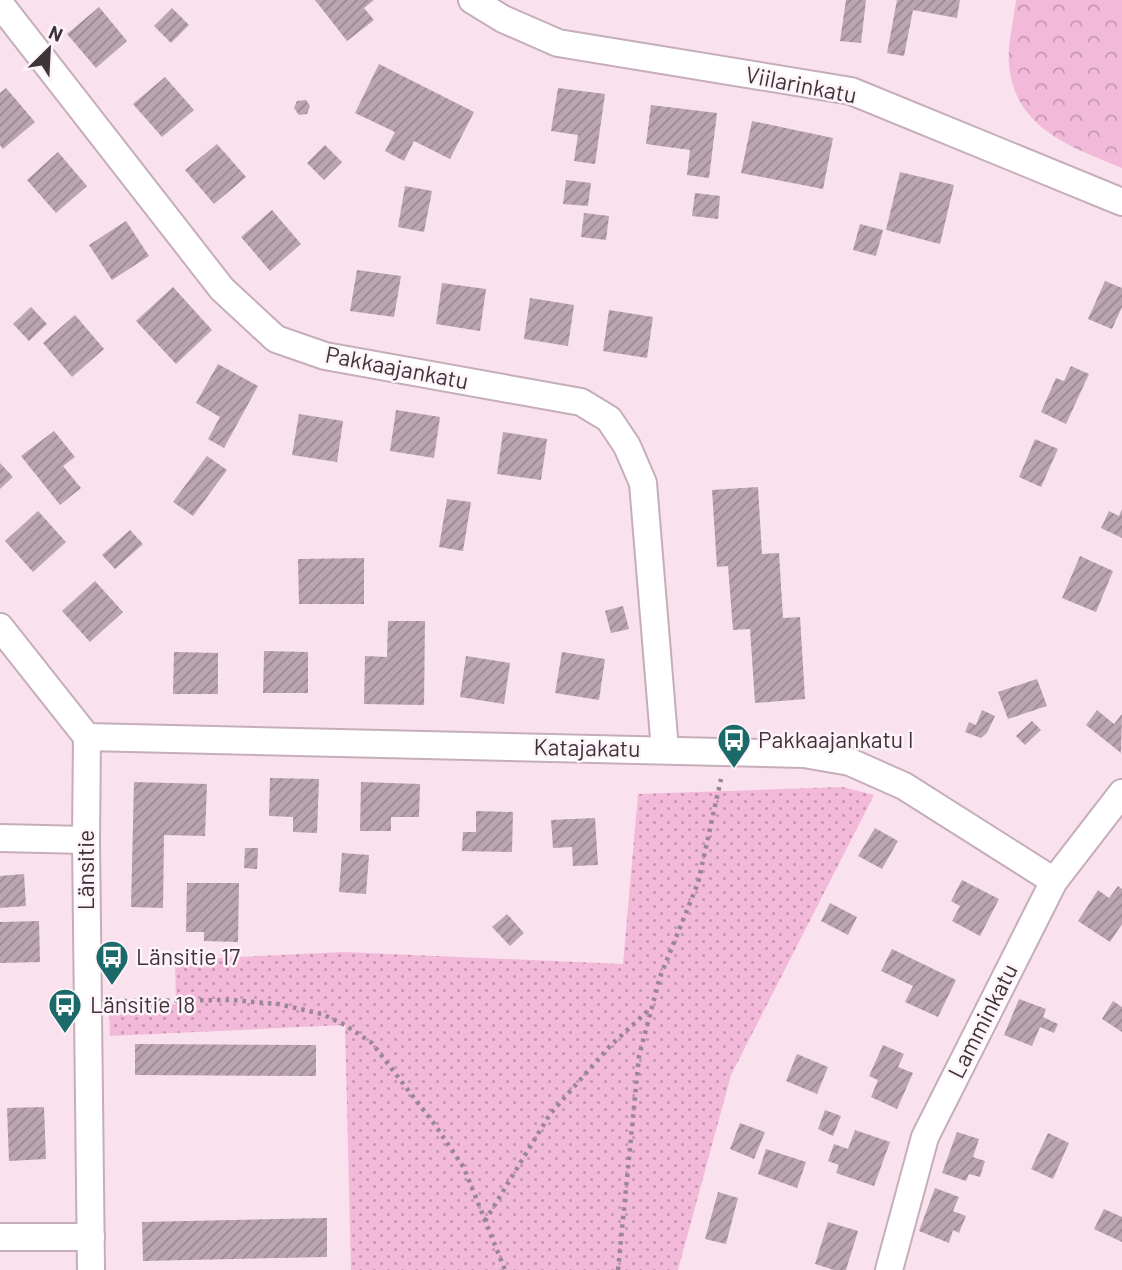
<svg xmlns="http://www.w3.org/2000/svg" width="1122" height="1270" viewBox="0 0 1122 1270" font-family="Barlow,sans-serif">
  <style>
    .forest { fill: url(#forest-crowns) }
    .park { fill: url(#park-dots) }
    .building { fill: url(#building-hatch) }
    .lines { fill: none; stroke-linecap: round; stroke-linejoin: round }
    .street-casing { stroke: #c5aeba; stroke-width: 30 }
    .path { stroke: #998891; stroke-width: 4.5; stroke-dasharray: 3.5 5; stroke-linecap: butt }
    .street { stroke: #fff; stroke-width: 26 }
    .labels { text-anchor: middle; stroke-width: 5; stroke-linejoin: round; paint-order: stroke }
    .street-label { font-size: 23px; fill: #3d3338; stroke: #fdf3f8 }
    .poi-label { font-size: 23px; fill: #3d3338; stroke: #fdf3f8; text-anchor: start }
  </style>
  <defs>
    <pattern id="forest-crowns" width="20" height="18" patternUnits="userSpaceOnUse" patternTransform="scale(1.75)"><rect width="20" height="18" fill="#f3b9d9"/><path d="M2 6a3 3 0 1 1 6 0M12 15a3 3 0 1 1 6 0" fill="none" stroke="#c697b1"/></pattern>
    <pattern id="park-dots" width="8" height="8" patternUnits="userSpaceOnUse" patternTransform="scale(1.75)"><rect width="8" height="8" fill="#f3b9d9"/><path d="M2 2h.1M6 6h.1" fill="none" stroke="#c697b1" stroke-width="1.8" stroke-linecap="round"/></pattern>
    <pattern id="building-hatch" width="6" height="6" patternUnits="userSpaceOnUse" patternTransform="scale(1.75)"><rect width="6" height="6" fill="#bba5b0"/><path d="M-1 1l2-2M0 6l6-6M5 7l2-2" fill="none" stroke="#998790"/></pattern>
  </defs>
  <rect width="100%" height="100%" fill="#f9e1ee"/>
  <path class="forest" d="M1016,0H1122V168C1071,147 1015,129 1009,65C1007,45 1014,20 1016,0Z"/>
  <polygon class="park" points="842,787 874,795 731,1075 678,1270 351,1270 345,1025 110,1036 109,1006 176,1004 175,960 343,952 623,964 638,794"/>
  <g class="building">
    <polygon points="315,0 374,0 364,8 374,20 347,41"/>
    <polygon points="846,0 866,0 861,43 840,41"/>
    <polygon points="897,0 960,0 957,18 913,10 904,56 887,53"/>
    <polygon points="99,7 127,41 96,68 67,34"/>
    <polygon points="172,8 189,25 171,43 154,26"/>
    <polygon points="379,64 474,112 450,159 414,141 404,161 385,151 395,132 355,113"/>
    <polygon points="165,77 194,110 162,137 133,104"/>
    <polygon points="6,88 35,122 3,149 0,145 0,93"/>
    <polygon points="558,88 605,94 595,164 574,161 578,135 551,131"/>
    <polygon points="306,100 310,106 307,114 299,115 294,108 297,101"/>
    <polygon points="651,105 717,113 709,178 687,175 690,150 646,144"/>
    <polygon points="752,121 833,138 823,189 741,173"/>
    <polygon points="217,144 246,177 214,204 185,170"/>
    <polygon points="325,145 342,162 324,180 307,163"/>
    <polygon points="58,152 87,186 56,213 27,180"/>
    <polygon points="900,172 954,185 940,244 886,230"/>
    <polygon points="566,180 591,183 588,206 563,204"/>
    <polygon points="405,186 432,191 424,232 398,227"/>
    <polygon points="695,193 720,196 718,219 692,216"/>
    <polygon points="272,210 301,244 270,271 241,237"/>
    <polygon points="584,213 609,216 606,240 581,237"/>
    <polygon points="126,221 149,256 112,280 89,245"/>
    <polygon points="860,224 883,230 876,256 853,250"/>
    <polygon points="357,270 401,276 394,317 350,311"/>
    <polygon points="1105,281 1122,288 1122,307 1112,329 1088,319"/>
    <polygon points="442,283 486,289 480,331 436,324"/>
    <polygon points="173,287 212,330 176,364 136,321"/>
    <polygon points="530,298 574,305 568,346 524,339"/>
    <polygon points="31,307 47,324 29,341 13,324"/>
    <polygon points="609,310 653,317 647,358 603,351"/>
    <polygon points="75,315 104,349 72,377 43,343"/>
    <polygon points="218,364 258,386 224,448 208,439 220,417 196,403"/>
    <polygon points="1071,366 1089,374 1066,424 1041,412 1056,378 1064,381"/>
    <polygon points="396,410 440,417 434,458 390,451"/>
    <polygon points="299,414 343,421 337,462 292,455"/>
    <polygon points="54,431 75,457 63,466 81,488 60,505 21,456"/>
    <polygon points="503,432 547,439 541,480 497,474"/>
    <polygon points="1035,439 1058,449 1041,487 1019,477"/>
    <polygon points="207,456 227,470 193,516 173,502"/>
    <polygon points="0,463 13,477 0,489"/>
    <polygon points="758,487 762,554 779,553 783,618 800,617 805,699 755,703 750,629 733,630 728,566 717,567 712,490"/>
    <polygon points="447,499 471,502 463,551 439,547"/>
    <polygon points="1122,509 1122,538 1101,528 1109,511 1119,516"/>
    <polygon points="38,511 66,542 33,572 5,541"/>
    <polygon points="130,530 143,544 115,569 102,555"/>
    <polygon points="1080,556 1113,571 1096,612 1062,598"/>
    <polygon points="364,558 364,604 299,604 298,559"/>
    <polygon points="95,581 123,612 90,642 62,611"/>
    <polygon points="623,606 629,629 611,633 605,611"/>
    <polygon points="388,621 425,621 424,705 364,704 365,656 387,657"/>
    <polygon points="264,651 308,652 308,693 263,693"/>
    <polygon points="174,652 218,653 218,694 173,694"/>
    <polygon points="562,652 605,659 599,700 555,693"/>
    <polygon points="466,656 510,663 504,704 460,697"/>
    <polygon points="1037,679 1047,706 1008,719 998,692"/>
    <polygon points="982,710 995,716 987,733 981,738 965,732 969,722 976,725"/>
    <polygon points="1097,710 1114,724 1122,714 1121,753 1086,725"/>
    <polygon points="1032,721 1041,730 1025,745 1016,736"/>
    <polygon points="270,778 319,779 317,833 293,832 293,817 269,816"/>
    <polygon points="134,782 207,784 205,836 164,835 163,908 131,907"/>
    <polygon points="361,782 420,784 419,817 391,817 391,831 360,831"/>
    <polygon points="476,811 513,812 512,852 462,851 463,832 476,832"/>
    <polygon points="595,818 598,865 573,866 572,847 553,848 551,820"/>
    <polygon points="875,828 898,841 882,869 858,856"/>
    <polygon points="245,848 258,848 257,869 244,868"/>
    <polygon points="342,853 369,855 366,894 339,892"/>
    <polygon points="24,874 26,906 0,908 0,876"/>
    <polygon points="962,880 999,899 980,936 952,921 960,906 951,901"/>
    <polygon points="187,883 239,883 238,942 204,941 204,932 186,932"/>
    <polygon points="1118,886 1122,889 1122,924 1110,942 1078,921 1098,890 1109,898"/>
    <polygon points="830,903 857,917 848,935 821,921"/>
    <polygon points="507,914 524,933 510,946 492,927"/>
    <polygon points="39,921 40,962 0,963 0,922"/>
    <polygon points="892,949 956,980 938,1017 905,1002 913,986 881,971"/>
    <polygon points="1019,999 1046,1009 1043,1017 1058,1024 1054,1033 1040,1027 1032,1046 1004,1035"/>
    <polygon points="1113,1001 1122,1007 1122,1032 1102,1019"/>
    <polygon points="135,1044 316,1045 316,1076 135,1075"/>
    <polygon points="883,1045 904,1054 898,1067 913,1073 897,1109 871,1097 878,1080 869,1076"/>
    <polygon points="797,1054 828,1067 817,1094 786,1081"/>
    <polygon points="44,1107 46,1159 9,1161 7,1108"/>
    <polygon points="825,1110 841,1116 833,1136 818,1129"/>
    <polygon points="740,1123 765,1132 754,1159 730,1149"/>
    <polygon points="855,1130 890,1142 874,1186 836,1173 839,1165 828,1161 834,1144 848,1149"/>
    <polygon points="957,1132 979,1139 973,1157 985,1161 980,1177 969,1174 966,1181 942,1173"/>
    <polygon points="1048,1133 1069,1143 1053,1179 1031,1169"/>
    <polygon points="766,1149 806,1162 797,1188 758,1174"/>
    <polygon points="935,1188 959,1197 953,1211 966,1216 959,1233 953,1230 949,1243 919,1231"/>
    <polygon points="718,1192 738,1198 726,1244 705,1239"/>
    <polygon points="1104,1209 1122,1217 1122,1242 1094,1229"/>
    <polygon points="327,1218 327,1257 143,1261 142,1222"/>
    <polygon points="828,1222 858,1231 846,1270 834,1270 815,1264"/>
  </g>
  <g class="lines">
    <defs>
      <g id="street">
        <polyline points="472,0 503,19 558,43 851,91 1122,202"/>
        <polyline points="0,4 222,289 276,339 325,356 581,402 609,419 627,446 643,483 665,750"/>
        <polyline points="0,627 87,737 86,840 91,1270"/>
        <polyline points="87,737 804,754 850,762 904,786 1054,881"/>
        <polyline points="0,838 86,840"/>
        <polyline points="0,1237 91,1237"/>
        <polyline points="889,1270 925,1137 1054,881 1122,793"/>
      </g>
    </defs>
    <use href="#street" class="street-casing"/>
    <g class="path">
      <polyline points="115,1001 231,1000 278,1004 322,1014 345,1025 372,1043 435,1125 464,1168 505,1270"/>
      <polyline points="485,1221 550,1114 610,1046 652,1007"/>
      <polyline points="618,1270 639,1056 660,977 698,883 721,779"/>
    </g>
    <use href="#street" class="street"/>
  </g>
  <defs>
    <symbol id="bus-pin" viewBox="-11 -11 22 30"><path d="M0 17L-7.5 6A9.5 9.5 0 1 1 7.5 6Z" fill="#1c6969" stroke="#fdf3f8"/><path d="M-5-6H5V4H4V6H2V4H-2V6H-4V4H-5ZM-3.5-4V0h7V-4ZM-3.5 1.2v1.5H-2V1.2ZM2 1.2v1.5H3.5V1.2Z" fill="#fff"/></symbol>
  </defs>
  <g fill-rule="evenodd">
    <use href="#bus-pin" x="715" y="721" width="38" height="52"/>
    <use href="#bus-pin" x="93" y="938" width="38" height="52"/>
    <use href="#bus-pin" x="46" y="986" width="38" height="52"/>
  </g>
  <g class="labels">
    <g class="street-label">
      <text transform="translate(801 85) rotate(11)" y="8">Viilarinkatu</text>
      <text transform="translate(397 368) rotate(11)" y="8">Pakkaajankatu</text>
      <text transform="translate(587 748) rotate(1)" y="8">Katajakatu</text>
      <text transform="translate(86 870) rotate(-90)" y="8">Länsitie</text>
      <text transform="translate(983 1021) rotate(-63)" y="8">Lamminkatu</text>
    </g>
    <g class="poi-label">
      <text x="758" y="748">Pakkaajankatu I</text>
      <text x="136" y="965">Länsitie 17</text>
      <text x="90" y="1013">Länsitie 18</text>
    </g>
  </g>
  <g transform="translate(49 49) rotate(24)" stroke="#fdf3f8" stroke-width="5" paint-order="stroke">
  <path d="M0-5L12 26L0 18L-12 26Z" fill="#3d3338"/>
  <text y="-10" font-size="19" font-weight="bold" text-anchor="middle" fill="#3d3338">N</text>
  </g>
</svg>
